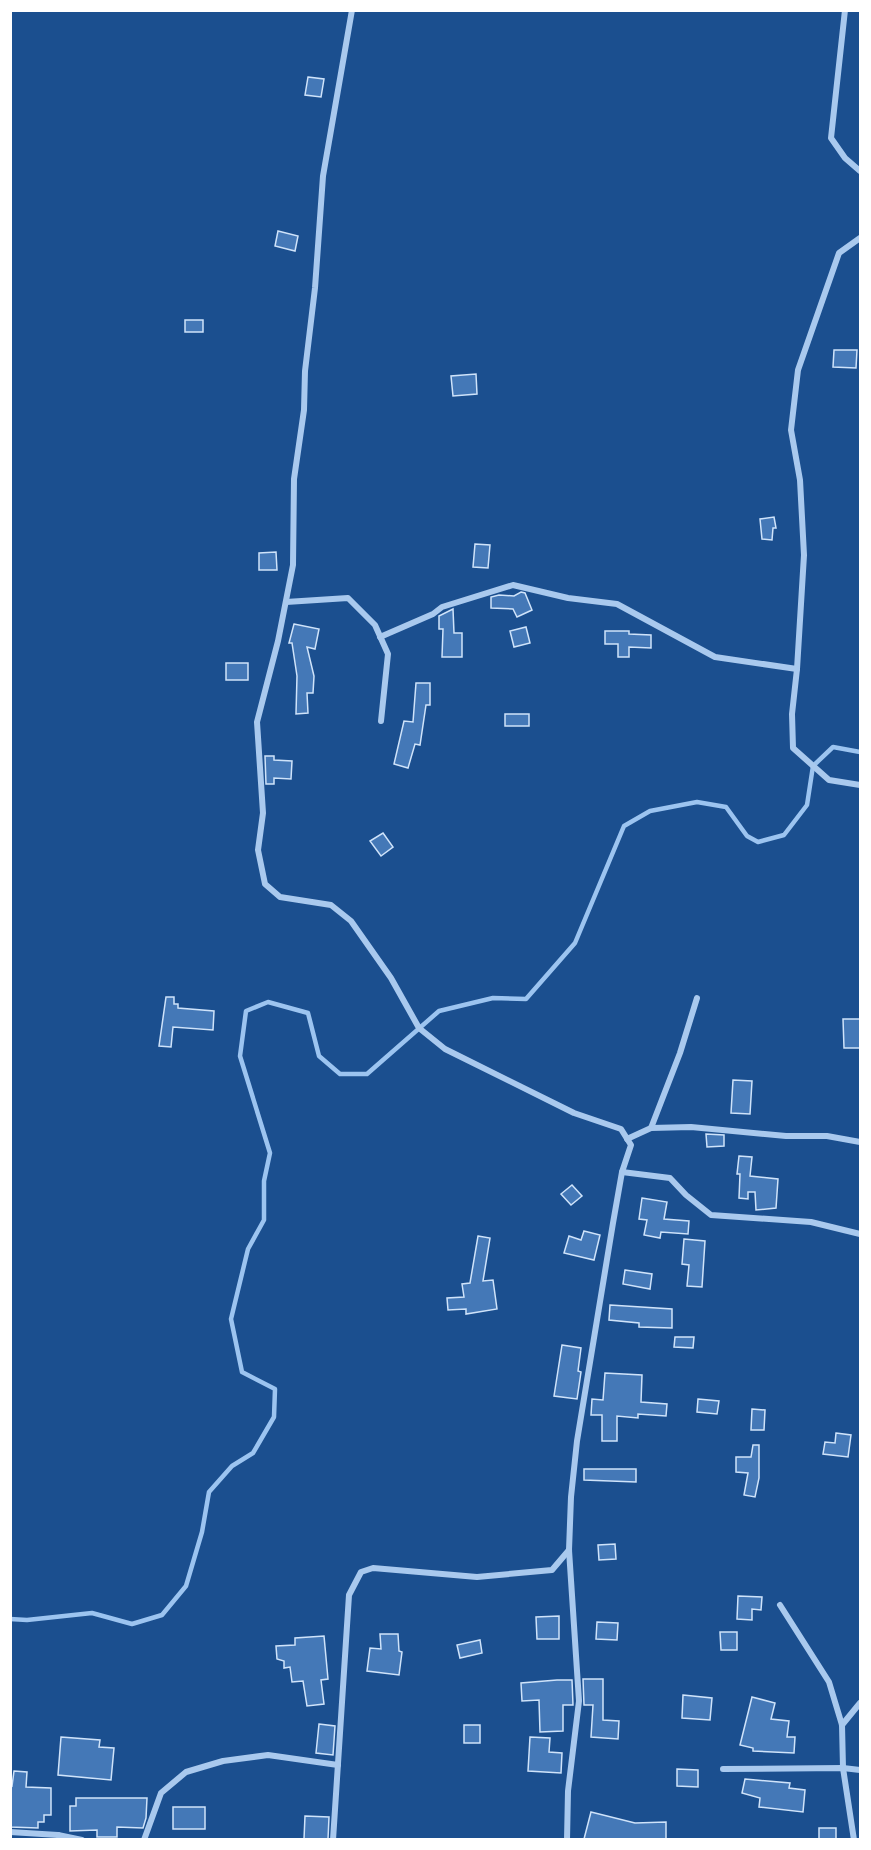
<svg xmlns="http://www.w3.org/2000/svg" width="871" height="1850" viewBox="0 0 871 1850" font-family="Cabin,sans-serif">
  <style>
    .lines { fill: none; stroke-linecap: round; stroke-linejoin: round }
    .stream { stroke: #9cc4f0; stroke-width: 4.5 }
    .building { fill: #4478b7; stroke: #cfe3fa; stroke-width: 1.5 }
    .minor { stroke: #a9c9ee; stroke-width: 6 }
  </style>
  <rect width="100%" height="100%" fill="#1b4f8f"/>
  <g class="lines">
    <polyline class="stream" points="10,1619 27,1620 92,1613 132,1624 162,1615 186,1586 202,1532 209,1492 232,1466 253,1453 274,1417 275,1389 242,1372 231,1319 248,1249 264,1220 264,1181 270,1153 240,1056 246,1011 268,1002 308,1013 319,1056 340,1074 367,1074 439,1011 493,998 526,999 575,943 624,826 650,811 697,802 726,807 747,836 758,842 784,835 807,805 813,766 833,747 860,752"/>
  </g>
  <g class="building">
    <polygon points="308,77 324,79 321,97 305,95"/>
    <polygon points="278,231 298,236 295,251 275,246"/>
    <rect x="185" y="320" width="18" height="12"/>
    <polygon points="834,350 857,350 856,368 833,367"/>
    <polygon points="476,374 477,394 453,396 451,376"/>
    <polygon points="774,517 776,528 773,528 772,540 762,539 760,519"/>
    <polygon points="475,544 490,545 488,568 473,567"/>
    <polygon points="276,552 277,570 259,570 259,553"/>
    <polygon points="521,592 525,593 532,610 517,617 513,609 491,608 491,597 499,595 514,596"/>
    <polygon points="453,609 454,633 462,633 462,657 442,657 443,629 439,629 439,616"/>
    <polygon points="294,624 319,629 315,649 307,647 314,676 313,693 307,693 308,713 296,714 297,676 292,643 289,643"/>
    <polygon points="526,627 530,643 514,647 510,631"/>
    <polygon points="605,631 629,631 629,634 651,635 651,648 629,647 629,657 618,657 618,644 605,644"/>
    <rect x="226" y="663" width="22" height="17"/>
    <polygon points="416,683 430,683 430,705 426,705 420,745 415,744 408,768 394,764 404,721 413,722"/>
    <rect x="505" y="714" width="24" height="12"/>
    <polygon points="265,756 274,756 274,760 292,761 291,779 274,778 274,784 266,784"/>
    <polygon points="383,833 393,847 381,856 370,841"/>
    <polygon points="166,997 174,997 174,1004 178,1004 178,1008 214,1011 213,1030 173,1027 171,1047 159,1046"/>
    <polygon points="843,1019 861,1019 861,1048 844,1048"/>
    <polygon points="733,1080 752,1081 750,1114 731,1113"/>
    <polygon points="706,1134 724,1135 724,1146 707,1147"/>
    <polygon points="739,1156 752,1157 750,1176 778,1179 776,1208 756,1210 755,1192 748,1192 748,1199 739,1198 740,1174 737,1174"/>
    <polygon points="572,1185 582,1196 571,1205 561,1194"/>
    <polygon points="642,1198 667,1202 664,1219 689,1221 688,1234 661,1232 660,1238 644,1235 647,1220 639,1219"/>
    <polygon points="584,1231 600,1235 594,1260 564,1253 569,1236 581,1240"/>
    <polygon points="478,1236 490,1238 483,1281 493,1280 497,1309 466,1314 466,1309 448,1310 447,1298 464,1297 462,1284 470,1283"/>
    <polygon points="684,1239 705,1241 702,1287 687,1286 689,1265 682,1264"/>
    <polygon points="625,1270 652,1274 650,1289 623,1284"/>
    <polygon points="610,1305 672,1309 672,1328 639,1327 639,1323 609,1320"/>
    <polygon points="675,1337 694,1337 693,1348 674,1347"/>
    <polygon points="562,1345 581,1348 578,1371 581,1372 577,1399 554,1396"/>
    <polygon points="605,1373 642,1375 641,1402 667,1404 666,1416 638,1414 638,1418 617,1416 617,1441 602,1441 602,1415 591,1415 592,1399 603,1400"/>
    <polygon points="698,1399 719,1401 717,1414 697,1412"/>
    <polygon points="752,1409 765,1410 764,1430 751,1430"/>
    <polygon points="836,1433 851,1435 848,1457 823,1454 825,1442 835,1443"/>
    <polygon points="753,1445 759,1445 759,1478 755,1497 744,1495 748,1473 736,1472 736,1457 751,1457"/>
    <polygon points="584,1469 636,1469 636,1482 584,1480"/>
    <polygon points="615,1544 616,1559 599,1560 598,1545"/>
    <polygon points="738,1596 762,1597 761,1610 752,1609 752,1620 737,1619"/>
    <polygon points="559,1616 559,1639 537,1639 536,1617"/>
    <polygon points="597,1622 618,1623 617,1640 596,1639"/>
    <polygon points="720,1632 737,1632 737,1650 721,1650"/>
    <polygon points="380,1634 398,1634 399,1651 402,1652 399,1675 367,1671 370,1648 381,1649"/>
    <polygon points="324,1636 328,1679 321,1680 324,1704 307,1706 303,1681 292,1682 290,1667 284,1668 284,1661 277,1659 276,1646 295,1645 295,1638"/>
    <polygon points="480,1640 482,1653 460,1658 457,1645"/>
    <polygon points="583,1679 603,1679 603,1720 619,1721 618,1739 591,1737 593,1705 584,1705"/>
    <polygon points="557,1680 572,1680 573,1705 563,1705 563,1731 540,1732 539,1700 522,1701 521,1683"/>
    <polygon points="683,1695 712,1698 710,1720 682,1718"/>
    <polygon points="752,1697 775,1703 771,1719 789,1721 787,1737 795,1737 794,1753 753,1751 753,1748 740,1745"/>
    <polygon points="319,1724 335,1726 333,1755 316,1753"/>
    <rect x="464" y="1725" width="16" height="18"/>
    <polygon points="61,1737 100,1740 99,1747 114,1748 111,1780 58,1775"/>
    <polygon points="530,1737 550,1738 549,1752 562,1753 561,1773 528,1771"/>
    <polygon points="677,1769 698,1770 698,1787 677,1786"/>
    <polygon points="14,1771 27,1772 26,1787 51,1788 51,1815 44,1815 44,1822 38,1822 38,1828 10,1827 10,1785 12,1786"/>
    <polygon points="745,1779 790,1783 789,1788 805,1790 803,1812 759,1807 760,1798 742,1793"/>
    <polygon points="76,1798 147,1798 146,1818 143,1828 117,1827 117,1837 97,1837 97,1830 70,1831 70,1806 76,1806"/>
    <rect x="173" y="1807" width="32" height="22"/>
    <polygon points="591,1812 635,1823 666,1822 666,1839 584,1839"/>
    <polygon points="305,1816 329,1817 328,1839 304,1839"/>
    <rect x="819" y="1828" width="17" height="11"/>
  </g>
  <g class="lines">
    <g class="minor">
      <polyline points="352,10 323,176 315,288 305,371 304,410 294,479 293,565 278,641 257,722 263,813 258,850 265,884 280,897 331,905 351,921 391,978 419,1028 445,1049 574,1113 621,1129 631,1145 622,1172 613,1223 577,1441 571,1497 569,1550 579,1701 568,1791 567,1840"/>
      <polyline points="845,10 831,138 845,158 860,171"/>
      <polyline points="860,238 839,253 798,370 791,430 800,480 804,555 797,669 792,714 793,748 829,780 860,785"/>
      <polyline points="286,602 348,598 375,625 388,654 381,721"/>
      <polyline points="380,637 433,614 442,607 513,585 568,598 617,604 715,657 797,669"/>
      <polyline points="651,1128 680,1053 697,998"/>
      <polyline points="627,1139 651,1128 691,1127 786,1136 827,1136 860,1142"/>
      <polyline points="622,1172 670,1178 686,1195 711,1215 811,1222 860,1234"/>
      <polyline points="780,1605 829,1682 842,1725 843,1768 854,1840"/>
      <polyline points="842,1725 860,1703"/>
      <polyline points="723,1769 843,1768 860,1770"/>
      <polyline points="10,1832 58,1835 58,1840"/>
      <polyline points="58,1835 82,1840"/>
      <polyline points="144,1840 161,1793 186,1772 223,1761 268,1755 338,1765"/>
      <polyline points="333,1840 349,1595 361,1572 373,1568 477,1577 552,1570 569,1550"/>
    </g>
  </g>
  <rect width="871" height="1850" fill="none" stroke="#ffffff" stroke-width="24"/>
</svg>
